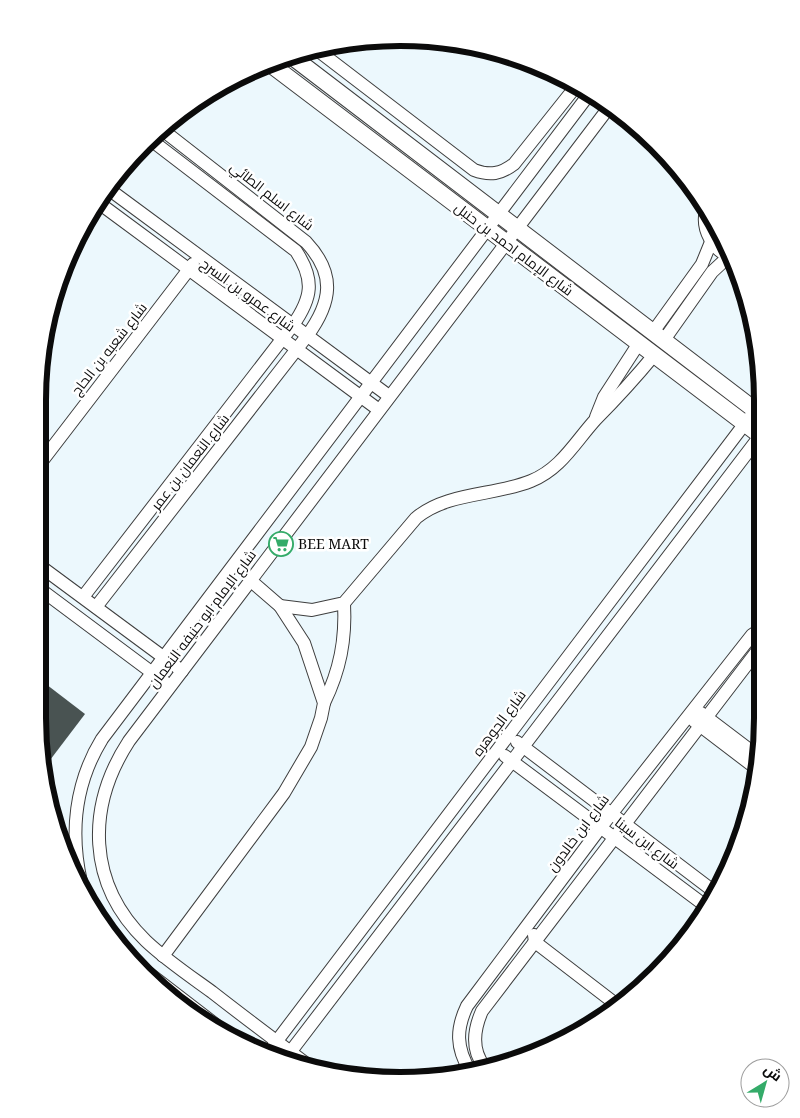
<svg xmlns="http://www.w3.org/2000/svg" width="800" height="1118" viewBox="0 0 800 1118" font-family="'Noto Serif',Cairo,serif">
  <style>
    .building { fill: #495352 }
    .lines { fill: none; stroke-linecap: round; stroke-linejoin: round }
    .minor-casing { stroke: #3e3e3e; stroke-width: 14 }
    .tertiary-casing { stroke: #3e3e3e; stroke-width: 18 }
    .minor { stroke: #fff; stroke-width: 12 }
    .tertiary { stroke: #fff; stroke-width: 16 }
    .labels { text-anchor: middle; stroke-width: 5; stroke-linejoin: round; paint-order: stroke }
    .street-label { font-size: 14px; fill: #0b0b0b; stroke: #fff }
    .poi-label { font-size: 14px; fill: #0b0b0b; stroke: #fff; text-anchor: start }
    .rim { fill: none; stroke: #0b0b0b; stroke-width: 6 }
  </style>
  <rect width="100%" height="100%" fill="#ecf8fd"/>
  <polygon class="building" points="38,678 85,714 44,768 38,718"/>
  <g class="lines">
    <defs>
      <g id="minor">
        <path d="M316,49L474,170C490,176 501,174 514,164L577,85"/>
        <polyline points="110,190 389,396"/>
        <polyline points="99,203 379,410"/>
        <path d="M706,210C701,230 713,250 731,258"/>
        <polyline points="653,332 702,264 711,242"/>
        <polyline points="664,340 712,272 728,257"/>
        <polyline points="596,417 604,397 639,343"/>
        <polyline points="42,461 193,264"/>
        <polyline points="40,566 182,671"/>
        <polyline points="40,589 170,686"/>
        <path d="M83,597L293,325C312,298 315,280 296,251L151,140"/>
        <path d="M280,606L312,610L344,603L416,518C447,492 494,496 531,481C561,469 575,442 596,419C617,398 636,377 655,354"/>
        <path d="M96,607L307,336C332,302 336,274 306,242L160,128"/>
        <path d="M324,703C340,670 346,640 344,603"/>
        <polyline points="701,713 759,757"/>
        <polyline points="694,721 757,769"/>
        <polyline points="517,742 716,893"/>
        <polyline points="505,756 707,907"/>
        <path d="M81,882C70,833 75,783 102,739L590,93"/>
        <polyline points="534,935 535,942 617,1005"/>
        <polyline points="163,956 284,793 311,747 321,718 324,703 304,643 280,606 250,580"/>
        <polyline points="142,968 216,1025"/>
        <polyline points="267,1054 749,418"/>
        <polyline points="285,1059 760,436"/>
        <path d="M308,1065C276,1041 244,1017 212,992C190,976 166,960 146,941C87,884 86,807 129,741L610,106"/>
        <path d="M484,1066C471,1049 474,1029 482,1011L761,646"/>
        <path d="M470,1071C456,1048 456,1029 467,1006L601,827L752,635L761,629"/>
      </g>
      <g id="tertiary">
        <polyline points="290,55 760,414"/>
        <polyline points="269,63 760,435"/>
      </g>
    </defs>
    <use href="#minor" class="minor-casing"/>
    <use href="#tertiary" class="tertiary-casing"/>
    <use href="#minor" class="minor"/>
    <use href="#tertiary" class="tertiary"/>
  </g>
  <defs>
    <symbol id="supermarket-ring" viewBox="-11 -11 22 22"><circle r="9.5" fill="#fff" stroke="#34ab69" stroke-width="1.5"/><path d="M-6-5.5h2.5l.6 2H6L4.5 2H-2.5L-4.4-4H-6ZM-1.5 3.2a1.3 1.3 0 1 0 .1 0ZM3 3.2a1.3 1.3 0 1 0 .1 0Z" fill="#34ab69"/></symbol>
  </defs>
  <g fill-rule="evenodd">
    <use href="#supermarket-ring" x="267" y="530" width="28" height="28"/>
  </g>
  <g class="labels">
    <g class="street-label">
      <text transform="translate(272 196) rotate(38)" y="5">شارع اسلم الطائي</text>
      <text transform="translate(514 249) rotate(37)" y="5">شارع الإمام احمد بن حنبل</text>
      <text transform="translate(248 295) rotate(36)" y="5">شارع عمرو بن السرح</text>
      <text transform="translate(109 349) rotate(-52)" y="5">شارع شعبه بن الحاج</text>
      <text transform="translate(190 462) rotate(-52)" y="5">شارع النعمان بن عمر</text>
      <text transform="translate(202 619) rotate(-53)" y="5">شارع الإمام ابو حنيفه النعمان</text>
      <text transform="translate(499 723) rotate(-53)" y="5">شارع الجوهره</text>
      <text transform="translate(578 833) rotate(-53)" y="5">شارع ابن خالدون</text>
      <text transform="translate(647 843) rotate(37)" y="5">شارع ابن سينا</text>
    </g>
    <g class="poi-label">
      <text x="298" y="549">BEE MART</text>
    </g>
  </g>
  <path d="M0 0H800V1118H0ZM400 46H400A354 354 0 0 1 754 400V718A354 354 0 0 1 400 1072H400A354 354 0 0 1 46 718V400A354 354 0 0 1 400 46Z" fill="#fff" fill-rule="evenodd"/>
  <path class="rim" d="M400 46H400A354 354 0 0 1 754 400V718A354 354 0 0 1 400 1072H400A354 354 0 0 1 46 718V400A354 354 0 0 1 400 46Z"/>
  <g transform="translate(765 1083) rotate(37)"><circle r="24" fill="#ffffff" stroke="#9d9d9d"/>
  <path d="M0-4L9 19L0 12L-9 19Z" fill="#34ab69"/>
  <text y="-8" font-size="14" font-weight="bold" text-anchor="middle" fill="#0b0b0b">ش</text>
  </g>
</svg>
